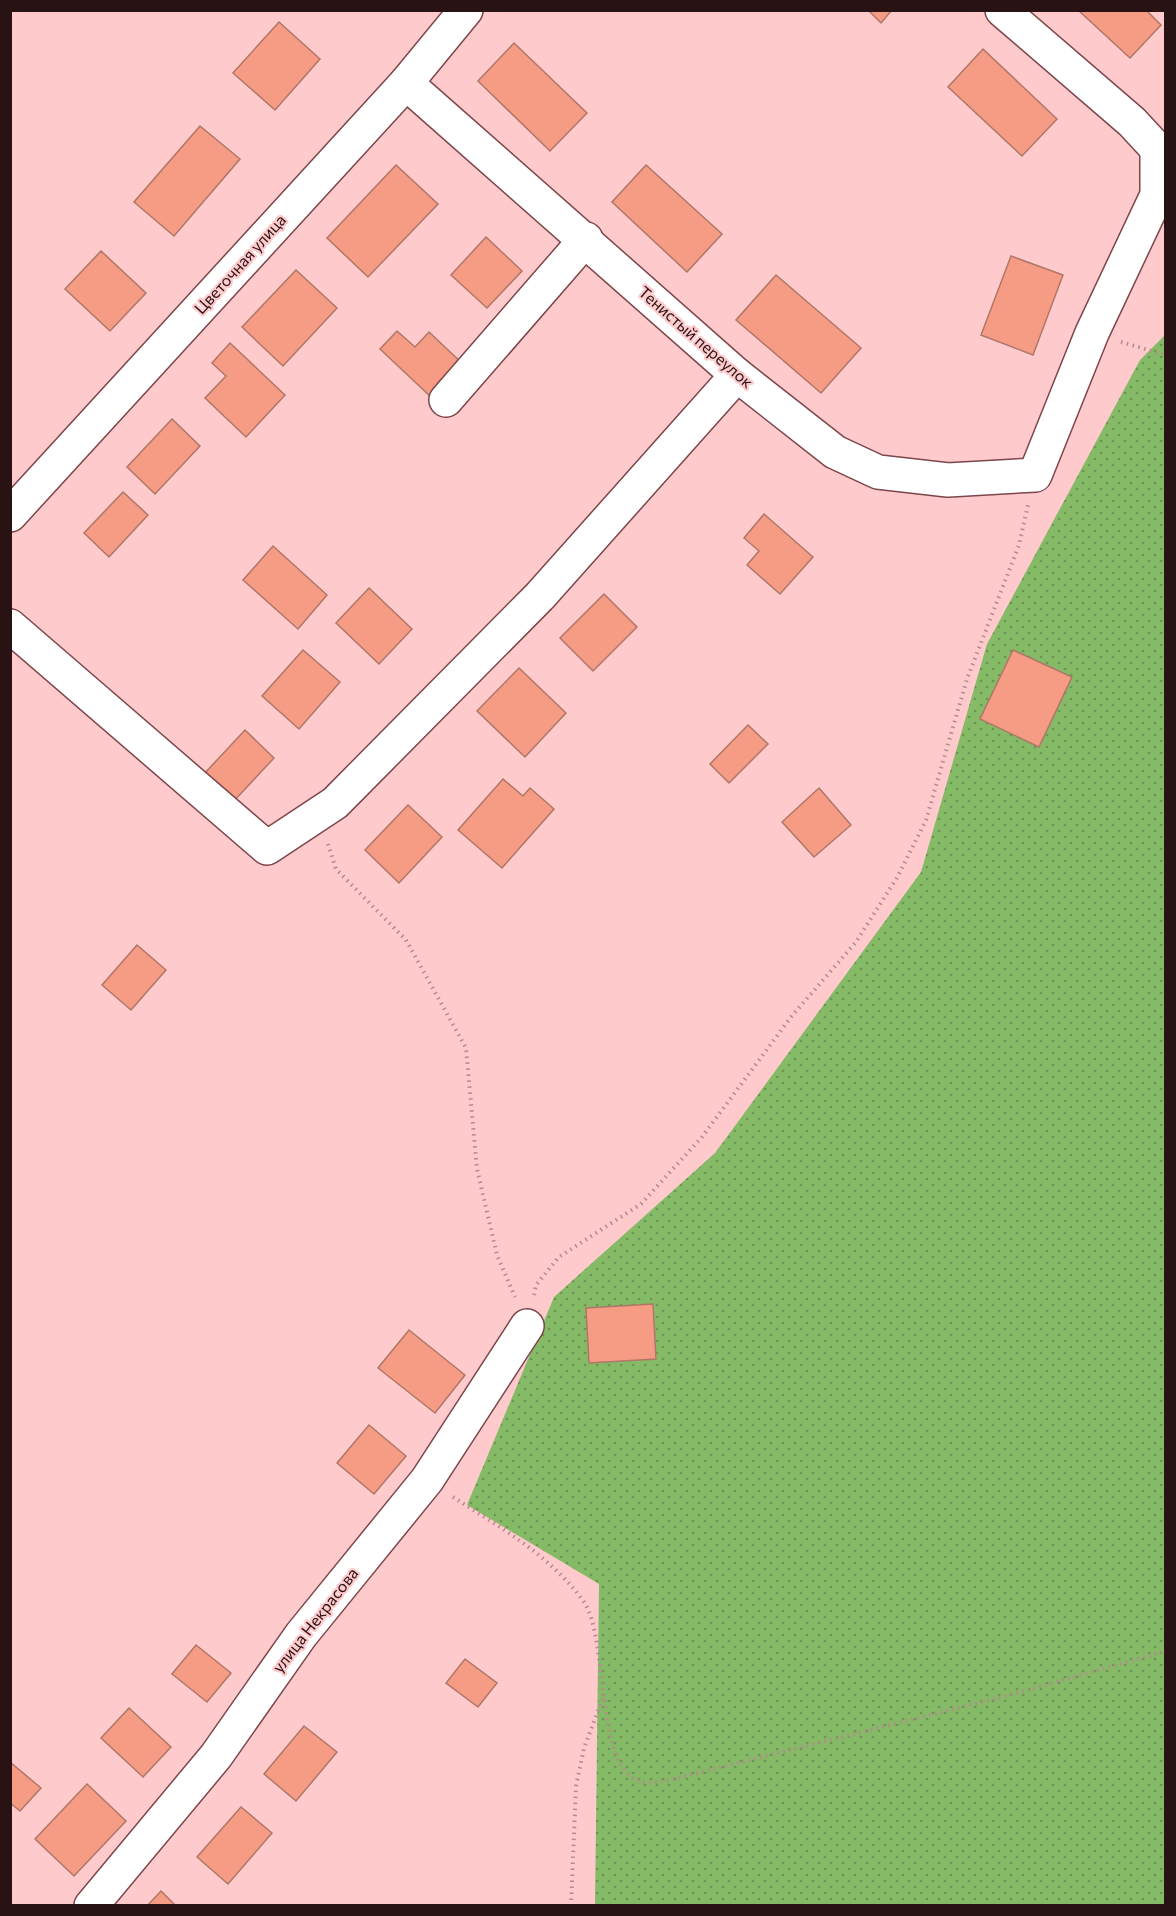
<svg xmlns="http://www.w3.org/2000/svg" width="1176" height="1916" viewBox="0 0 1176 1916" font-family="Commissioner,sans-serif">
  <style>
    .garden { fill: url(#garden-dots) }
    .building { fill: #f69b84; stroke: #af7768; stroke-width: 1.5 }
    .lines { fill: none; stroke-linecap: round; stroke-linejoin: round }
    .minor-casing { stroke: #7c464a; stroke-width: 36 }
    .path { stroke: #b58b8d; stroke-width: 4; stroke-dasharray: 1.5 4.5; stroke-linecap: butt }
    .minor { stroke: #fff; stroke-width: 33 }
    .labels { text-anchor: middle; stroke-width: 4.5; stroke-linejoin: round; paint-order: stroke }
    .street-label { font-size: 16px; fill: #291214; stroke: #fecacc }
  </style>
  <defs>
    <pattern id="garden-dots" width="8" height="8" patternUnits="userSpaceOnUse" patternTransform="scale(1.5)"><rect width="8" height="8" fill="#85ba67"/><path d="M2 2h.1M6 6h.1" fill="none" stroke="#6d9654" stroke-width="1.8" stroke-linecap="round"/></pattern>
  </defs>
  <rect width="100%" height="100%" fill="#fecacc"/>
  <polygon class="garden" points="1165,335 1165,1905 595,1905 599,1584 467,1505 554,1297 715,1153 921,872 987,644 1140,360"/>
  <g class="building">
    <polygon points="868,10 892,10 881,23"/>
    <polygon points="1078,10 1146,10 1161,25 1130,58"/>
    <polygon points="279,22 320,59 275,110 233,73"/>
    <polygon points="514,43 587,113 550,151 478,81"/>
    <polygon points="983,49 1057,119 1022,156 948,87"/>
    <polygon points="200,126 240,159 174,236 134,202"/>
    <polygon points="396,165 438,204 368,277 327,238"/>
    <polygon points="646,165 722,234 687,272 612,202"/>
    <polygon points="486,237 522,271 487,308 451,275"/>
    <polygon points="101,251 146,293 110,331 65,289"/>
    <polygon points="1011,256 1063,275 1033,355 981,335"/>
    <polygon points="296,270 337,308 283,366 242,327"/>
    <polygon points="776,275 861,348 821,393 736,320"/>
    <polygon points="397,331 415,347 429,332 464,365 433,399 380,349"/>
    <polygon points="230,343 285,395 246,437 205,398 226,376 212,363"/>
    <polygon points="172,419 200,446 155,494 127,467"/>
    <polygon points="123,492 148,515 109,557 84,533"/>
    <polygon points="764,514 813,557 780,594 747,565 759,551 744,538"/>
    <polygon points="273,546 327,595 298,629 243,580"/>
    <polygon points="369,588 412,629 379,664 336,623"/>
    <polygon points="604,594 637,627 593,671 560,638"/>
    <polygon points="303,650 340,682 299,729 262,696"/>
    <polygon points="1013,650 1072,677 1039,747 980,719"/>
    <polygon points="519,668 566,713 525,757 477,711"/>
    <polygon points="748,725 768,744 729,783 710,764"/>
    <polygon points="245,730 274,758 232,803 203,775"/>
    <polygon points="503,779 523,796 530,788 554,809 502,868 458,830"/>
    <polygon points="819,788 851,825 814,857 782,822"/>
    <polygon points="408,805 442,837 399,883 365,850"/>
    <polygon points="137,945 166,970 131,1010 102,985"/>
    <polygon points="653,1304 656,1359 589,1363 586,1308"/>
    <polygon points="409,1330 465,1375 435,1413 378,1368"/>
    <polygon points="369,1425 406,1456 374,1494 337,1463"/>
    <polygon points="196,1645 231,1673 207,1702 172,1674"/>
    <polygon points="465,1659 497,1683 478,1707 446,1683"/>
    <polygon points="129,1708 171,1747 143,1777 101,1738"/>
    <polygon points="304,1726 337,1752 296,1801 264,1774"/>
    <polygon points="10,1762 41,1788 20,1811 10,1803"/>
    <polygon points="87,1784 126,1821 74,1876 35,1839"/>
    <polygon points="241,1807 272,1833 228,1884 197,1857"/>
    <polygon points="161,1891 176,1906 147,1906"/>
  </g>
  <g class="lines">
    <defs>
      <g id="minor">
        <polyline points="1002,10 1132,122 1157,149"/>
        <polyline points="406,83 737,375 835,452 878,472 948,480 1035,475 1092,333 1157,195 1157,149"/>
        <polyline points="446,400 586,239"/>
        <polyline points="10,515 406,83 466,10"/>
        <polyline points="10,626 267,848 335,803 540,596 737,375"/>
        <polyline points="91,1906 216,1756 301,1635 427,1480 527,1326"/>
      </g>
    </defs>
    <use href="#minor" class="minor-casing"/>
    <g class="path">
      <polyline points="1121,342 1166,355"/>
      <polyline points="328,844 336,869 406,940 466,1048 477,1169 497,1255 515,1297"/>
      <polyline points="534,1295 536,1285 559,1257 641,1204 702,1137 791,1017 856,942 898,876 926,820 967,679 1019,545 1028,505"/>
      <path d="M453,1497C500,1527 551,1556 584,1602C609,1638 594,1772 642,1782C650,1784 662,1781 670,1780L1006,1696L1166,1651"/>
      <polyline points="571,1906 576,1786 584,1748 603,1698"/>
    </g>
    <use href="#minor" class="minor"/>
  </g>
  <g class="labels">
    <g class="street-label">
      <text transform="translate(240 264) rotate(-48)" y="6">Цветочная улица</text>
      <text transform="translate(696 337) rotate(41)" y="6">Тенистый переулок</text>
      <text transform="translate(315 1620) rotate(-52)" y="6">улица Некрасова</text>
    </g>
  </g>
  <rect width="1176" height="1916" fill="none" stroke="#291214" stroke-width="24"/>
</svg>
